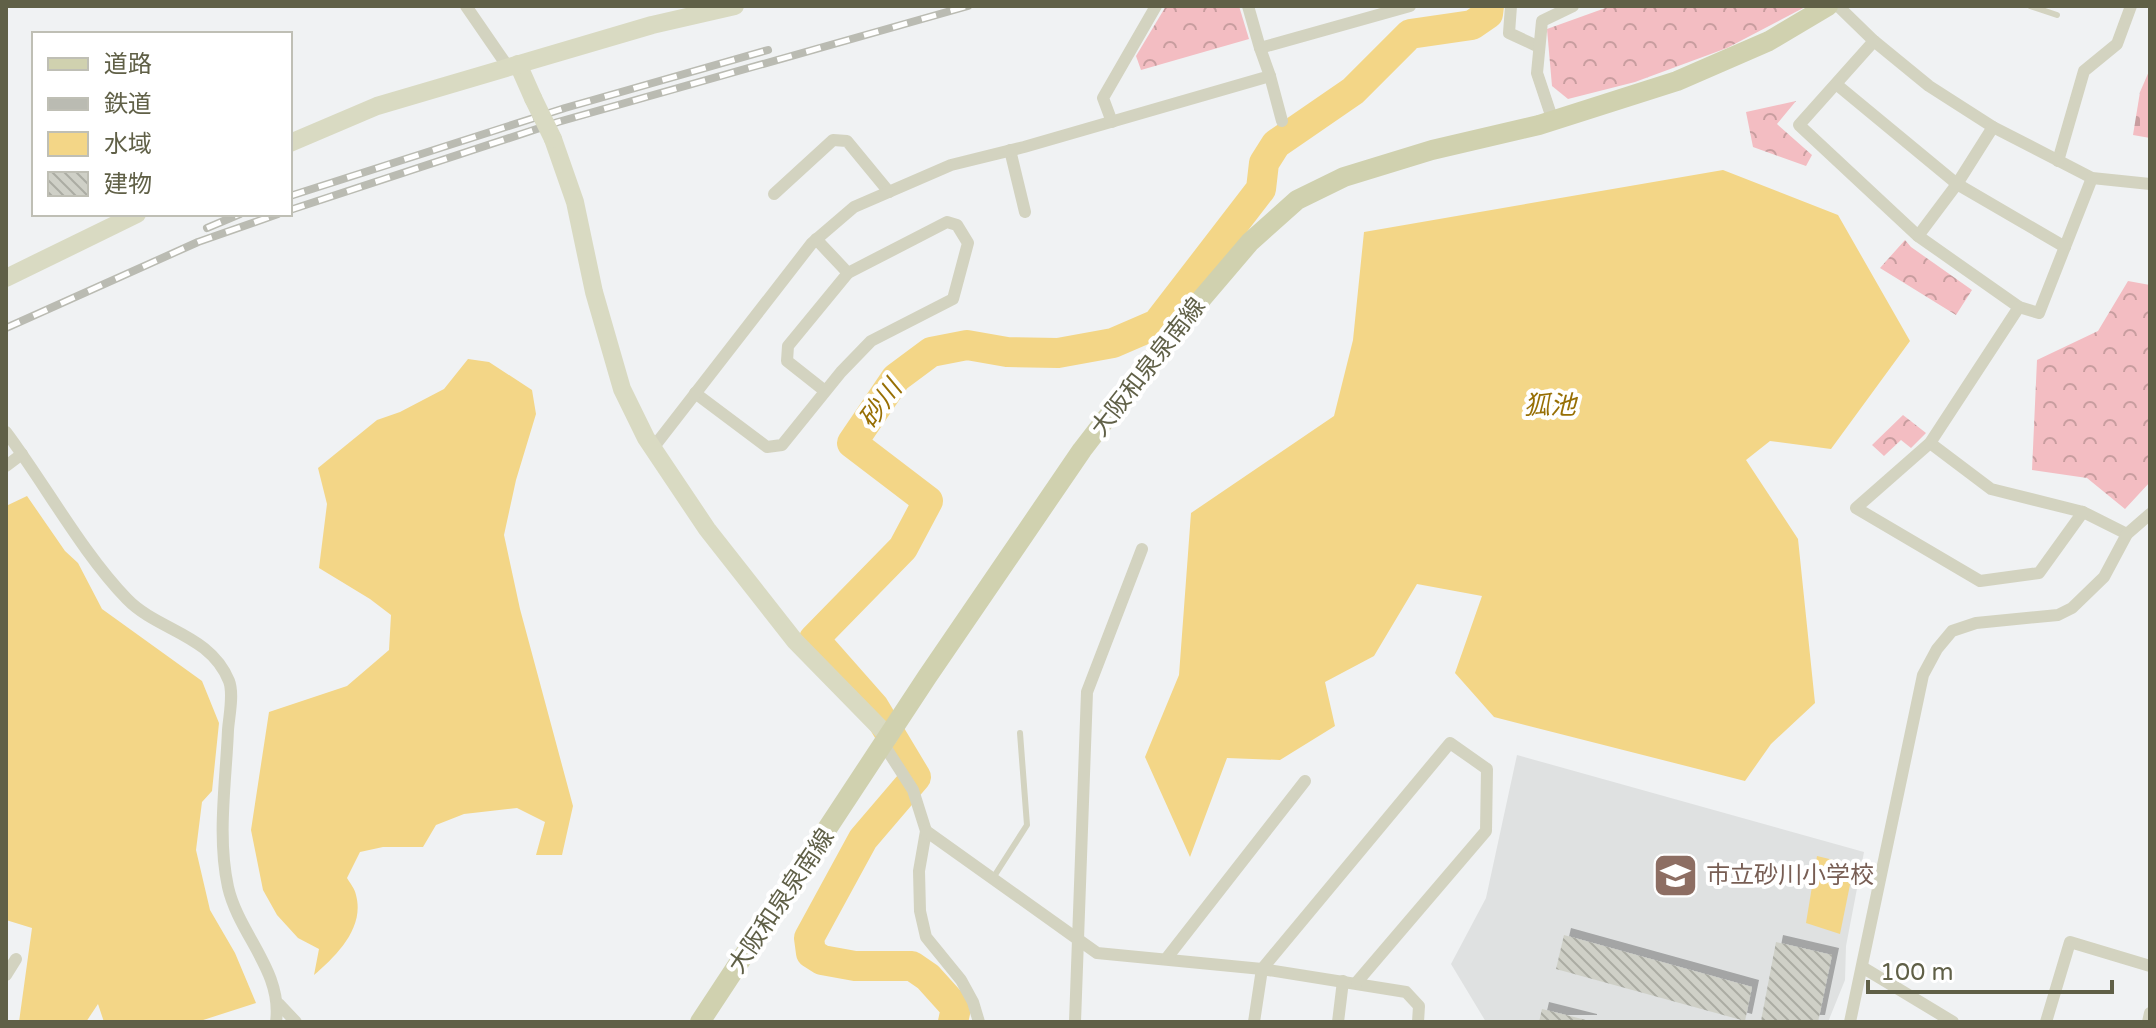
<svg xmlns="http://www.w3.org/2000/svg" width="2156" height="1028" viewBox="0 0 2156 1028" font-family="'Varela Round','Noto Sans JP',sans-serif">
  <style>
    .education { fill: #dfe1e1 }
    .forest { fill: url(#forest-crowns) }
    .cemetery { fill: url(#cemetery-stones) }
    .water { fill: #f3d687 }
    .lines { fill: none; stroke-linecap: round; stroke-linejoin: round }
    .river { stroke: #f3d687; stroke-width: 30 }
    .building { fill: url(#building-back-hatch); filter: url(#shadow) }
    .lane { stroke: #d3d3c0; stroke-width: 6 }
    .street { stroke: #d3d3c0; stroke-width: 12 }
    .secondary { stroke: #d9dac2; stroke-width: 18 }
    .primary { stroke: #d0d1af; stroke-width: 20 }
    .rail-casing { stroke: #babbb2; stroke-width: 8 }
    .rail { stroke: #fff; stroke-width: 5; stroke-dasharray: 15; stroke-linecap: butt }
    .secondary-bridge { stroke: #d9dac2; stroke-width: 18 }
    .labels { text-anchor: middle; stroke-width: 8; stroke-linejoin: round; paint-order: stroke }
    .street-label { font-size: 24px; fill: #606047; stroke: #fff }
    .education-label { font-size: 24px; fill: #785e54; stroke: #fff; text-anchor: start }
    .water-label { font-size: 26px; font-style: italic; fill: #976f05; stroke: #fff }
  </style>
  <defs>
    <pattern id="forest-crowns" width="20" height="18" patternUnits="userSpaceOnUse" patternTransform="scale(2)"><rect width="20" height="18" fill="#f3bdc2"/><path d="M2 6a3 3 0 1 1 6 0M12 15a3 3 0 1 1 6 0" fill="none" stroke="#c89d9f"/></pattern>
    <pattern id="cemetery-stones" width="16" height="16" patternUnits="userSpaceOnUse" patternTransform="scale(2)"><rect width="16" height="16" fill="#f3bdc2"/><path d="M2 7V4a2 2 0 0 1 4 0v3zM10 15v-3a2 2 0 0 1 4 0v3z" fill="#c89d9f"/></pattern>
    <pattern id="building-back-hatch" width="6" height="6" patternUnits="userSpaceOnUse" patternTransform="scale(2)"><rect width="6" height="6" fill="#cfd0c7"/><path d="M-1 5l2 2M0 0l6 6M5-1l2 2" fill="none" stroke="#abaca3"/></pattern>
    <filter id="shadow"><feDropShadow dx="7" dy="-7" stdDeviation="0" flood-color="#0004"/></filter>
  </defs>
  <rect width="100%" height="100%" fill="#f0f2f3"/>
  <polygon class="education" points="1517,755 1864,852 1846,946 1845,980 1828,1022 1486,1022 1451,964 1486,898"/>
  <g class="forest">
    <polygon points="1166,6 1239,6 1249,39 1141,70 1136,56"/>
    <polygon points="1611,6 1807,6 1727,48 1635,82 1568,99 1552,86 1547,29"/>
    <polygon points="1796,101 1777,124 1812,155 1806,166 1753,147 1746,112"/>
    <polygon points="1905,240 1911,247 1972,290 1956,315 1880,268"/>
    <polygon points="2128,281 2150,285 2150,482 2125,509 2087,478 2032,470 2037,360 2098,331"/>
    <polygon points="1903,415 1926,433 1911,448 1901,440 1884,456 1872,445"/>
  </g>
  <polygon class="cemetery" points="2150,69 2150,138 2133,135 2140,92"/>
  <g class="water">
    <polygon points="1723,170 1838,215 1910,341 1831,449 1770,441 1746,460 1798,539 1815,703 1771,744 1745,781 1494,717 1455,673 1482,596 1417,584 1374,656 1325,682 1335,726 1280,760 1227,758 1190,857 1145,757 1179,675 1191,513 1334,416 1353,340 1364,232"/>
    <path d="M468,359L489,362L532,390L536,414L516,480L504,535L520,609L573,806L562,855H536L545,822L517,808L464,814L436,825L423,847H383L360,852L347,878C350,883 355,889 356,895C365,928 336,956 314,975L319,949L298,938L277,915L263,890L251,830L269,712L347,686L389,650L391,615L370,599L319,568L327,504L318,468L377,420L400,412L444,389Z"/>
    <polygon points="27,496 65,551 78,563 102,609 202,681 219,723 212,791 202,802 196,850 210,910 235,953 256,1003 197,1022 104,1022 98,1004 86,1022 19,1022 32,928 6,920 6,506"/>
    <polygon points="1817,856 1854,865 1840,934 1806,923"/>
  </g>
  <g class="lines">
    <polyline class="river" points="953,1022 956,1008 928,977 912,966 855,966 822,960 811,953 809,938 863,839 916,777 874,707 814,639 903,548 928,501 852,443 896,378 931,352 967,345 1007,352 1058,353 1113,343 1157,324 1261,189 1264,163 1276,144 1353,91 1410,34 1472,25 1488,14 1489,6"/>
  </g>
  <g class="building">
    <polygon points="1564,935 1752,987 1745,1021 1556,969"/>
    <polygon points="1776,942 1832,955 1818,1022 1761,1021"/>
    <polygon points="1542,1009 1590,1021 1590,1022 1539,1022"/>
  </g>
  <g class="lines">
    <g class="lane">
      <polyline points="2030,6 2057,15"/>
      <polyline points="993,878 1027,825 1020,733"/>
    </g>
    <g class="street">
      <polyline points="466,6 508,67"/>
      <polyline points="1248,6 1260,48"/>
      <polyline points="1511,6 1509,33 1539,47"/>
      <polyline points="1838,6 1874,41 1929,86 1993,127 2092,178 2150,184"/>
      <polyline points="1874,41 1799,125 1918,236 2019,307 2039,313 2092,178"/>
      <polyline points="1270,76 1282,121"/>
      <polyline points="1836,84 1957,184 2065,247"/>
      <polyline points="1553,121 1537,73 1542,21 1573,6"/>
      <polyline points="1112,122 1103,98 1156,6"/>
      <polyline points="1010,150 1025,212"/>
      <polyline points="2058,161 2084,71 2117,44 2131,6"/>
      <polyline points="774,194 833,140 847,141 889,192"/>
      <polyline points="1918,236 1957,184 1993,127"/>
      <polyline points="816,239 848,273"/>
      <polyline points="2019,307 1930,443 1856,508 1980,581 2039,573 2083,512 2127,534"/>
      <polyline points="695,393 767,447 782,445 841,372 871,341 953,299 968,243 957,225 947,222 848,273 788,346 787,361 825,391"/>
      <path d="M6,432C45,484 83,554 127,599C158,631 210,634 229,681C234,694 229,716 228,730C226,781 217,837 228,887C239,935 283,971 276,1022"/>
      <polyline points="1930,443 1991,489 2083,512"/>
      <polyline points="653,448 812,243 854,207 951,165 1024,147 1270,76 1260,48 1410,6"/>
      <polyline points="6,466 22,454"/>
      <polyline points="884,745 913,790 926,831 919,871 920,911 926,937 961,980 973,1002 979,1022"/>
      <polyline points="926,831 1097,953 1262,969 1406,992 1419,1006 1418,1022"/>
      <polyline points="1166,959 1305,781"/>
      <polyline points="1862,967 1953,1022"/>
      <polyline points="6,975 16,959"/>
      <polyline points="279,1004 296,1022"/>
      <polyline points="1075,1022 1087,692 1142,549"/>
      <polyline points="1254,1022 1262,969 1450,743 1487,769 1486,831 1357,982"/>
      <polyline points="1338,1022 1343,981"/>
      <polyline points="1850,1022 1923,675 1937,649 1952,631 1976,623 2058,615 2072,608 2104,577 2127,534 2150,514"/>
      <polyline points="2046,1022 2070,942 2150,966"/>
      <polyline points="2148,1022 2150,1013"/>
    </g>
    <g class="secondary">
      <polyline points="518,64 533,98"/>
      <polyline points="553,139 575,202 594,292 622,389 646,438 707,529 795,641 889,737"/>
      <polyline points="290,143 377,106 652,25 735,6"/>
      <polyline points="6,278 137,214"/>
    </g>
    <polyline class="primary" points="700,1022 927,677 1082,450 1169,337 1250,242 1297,200 1344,177 1432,150 1539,125 1677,81 1769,41 1828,6"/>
    <defs>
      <g id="rail">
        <polyline points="290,196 565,108 768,50"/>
        <polyline points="290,210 558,122 968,6"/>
        <polyline points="207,228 240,214"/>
        <polyline points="6,328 198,242 278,214"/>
      </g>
    </defs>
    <use href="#rail" class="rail-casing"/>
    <use href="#rail" class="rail"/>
    <polyline class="secondary-bridge" points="533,98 553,139"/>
  </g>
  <defs>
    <symbol id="school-square" viewBox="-11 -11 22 22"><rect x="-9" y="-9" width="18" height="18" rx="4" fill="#8d6e63" stroke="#fff"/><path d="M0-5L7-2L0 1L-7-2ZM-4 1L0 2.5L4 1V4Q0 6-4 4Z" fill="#fff"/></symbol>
  </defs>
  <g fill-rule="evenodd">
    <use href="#school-square" x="1650" y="850" width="51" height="51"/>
  </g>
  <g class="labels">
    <g class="street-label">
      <text transform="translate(1148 367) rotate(-52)" y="8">大阪和泉泉南線</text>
      <text transform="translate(781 901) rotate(-56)" y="8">大阪和泉泉南線</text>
    </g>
    <g class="education-label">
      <text x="1706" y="883">市立砂川小学校</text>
    </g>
    <g class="water-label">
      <text transform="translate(880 404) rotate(-54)" y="9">砂川</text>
      <text x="1550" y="414">狐池</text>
    </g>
  </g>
  <rect width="2156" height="1028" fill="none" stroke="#606047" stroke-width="16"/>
  <rect x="32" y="32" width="260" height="184" fill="#ffffff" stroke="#bfbfb5" stroke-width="2"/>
  <rect x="48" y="58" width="40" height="12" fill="#d0d1af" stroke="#bfbfb5" stroke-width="2"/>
  <text x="104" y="72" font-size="24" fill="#606047">道路</text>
  <rect x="48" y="98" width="40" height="12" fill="#babbb2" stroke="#bfbfb5" stroke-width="2"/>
  <text x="104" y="112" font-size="24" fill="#606047">鉄道</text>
  <rect x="48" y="132" width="40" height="24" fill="#f3d687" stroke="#bfbfb5" stroke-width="2"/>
  <text x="104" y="152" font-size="24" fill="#606047">水域</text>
  <rect x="48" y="172" width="40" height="24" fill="url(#building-back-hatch)" stroke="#bfbfb5" stroke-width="2"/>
  <text x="104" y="192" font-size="24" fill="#606047">建物</text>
  <path d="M1868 980v12h244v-12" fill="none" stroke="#606047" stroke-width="4"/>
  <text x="1880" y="980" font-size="24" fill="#606047" stroke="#ffffff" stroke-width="6" paint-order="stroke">100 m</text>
</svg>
